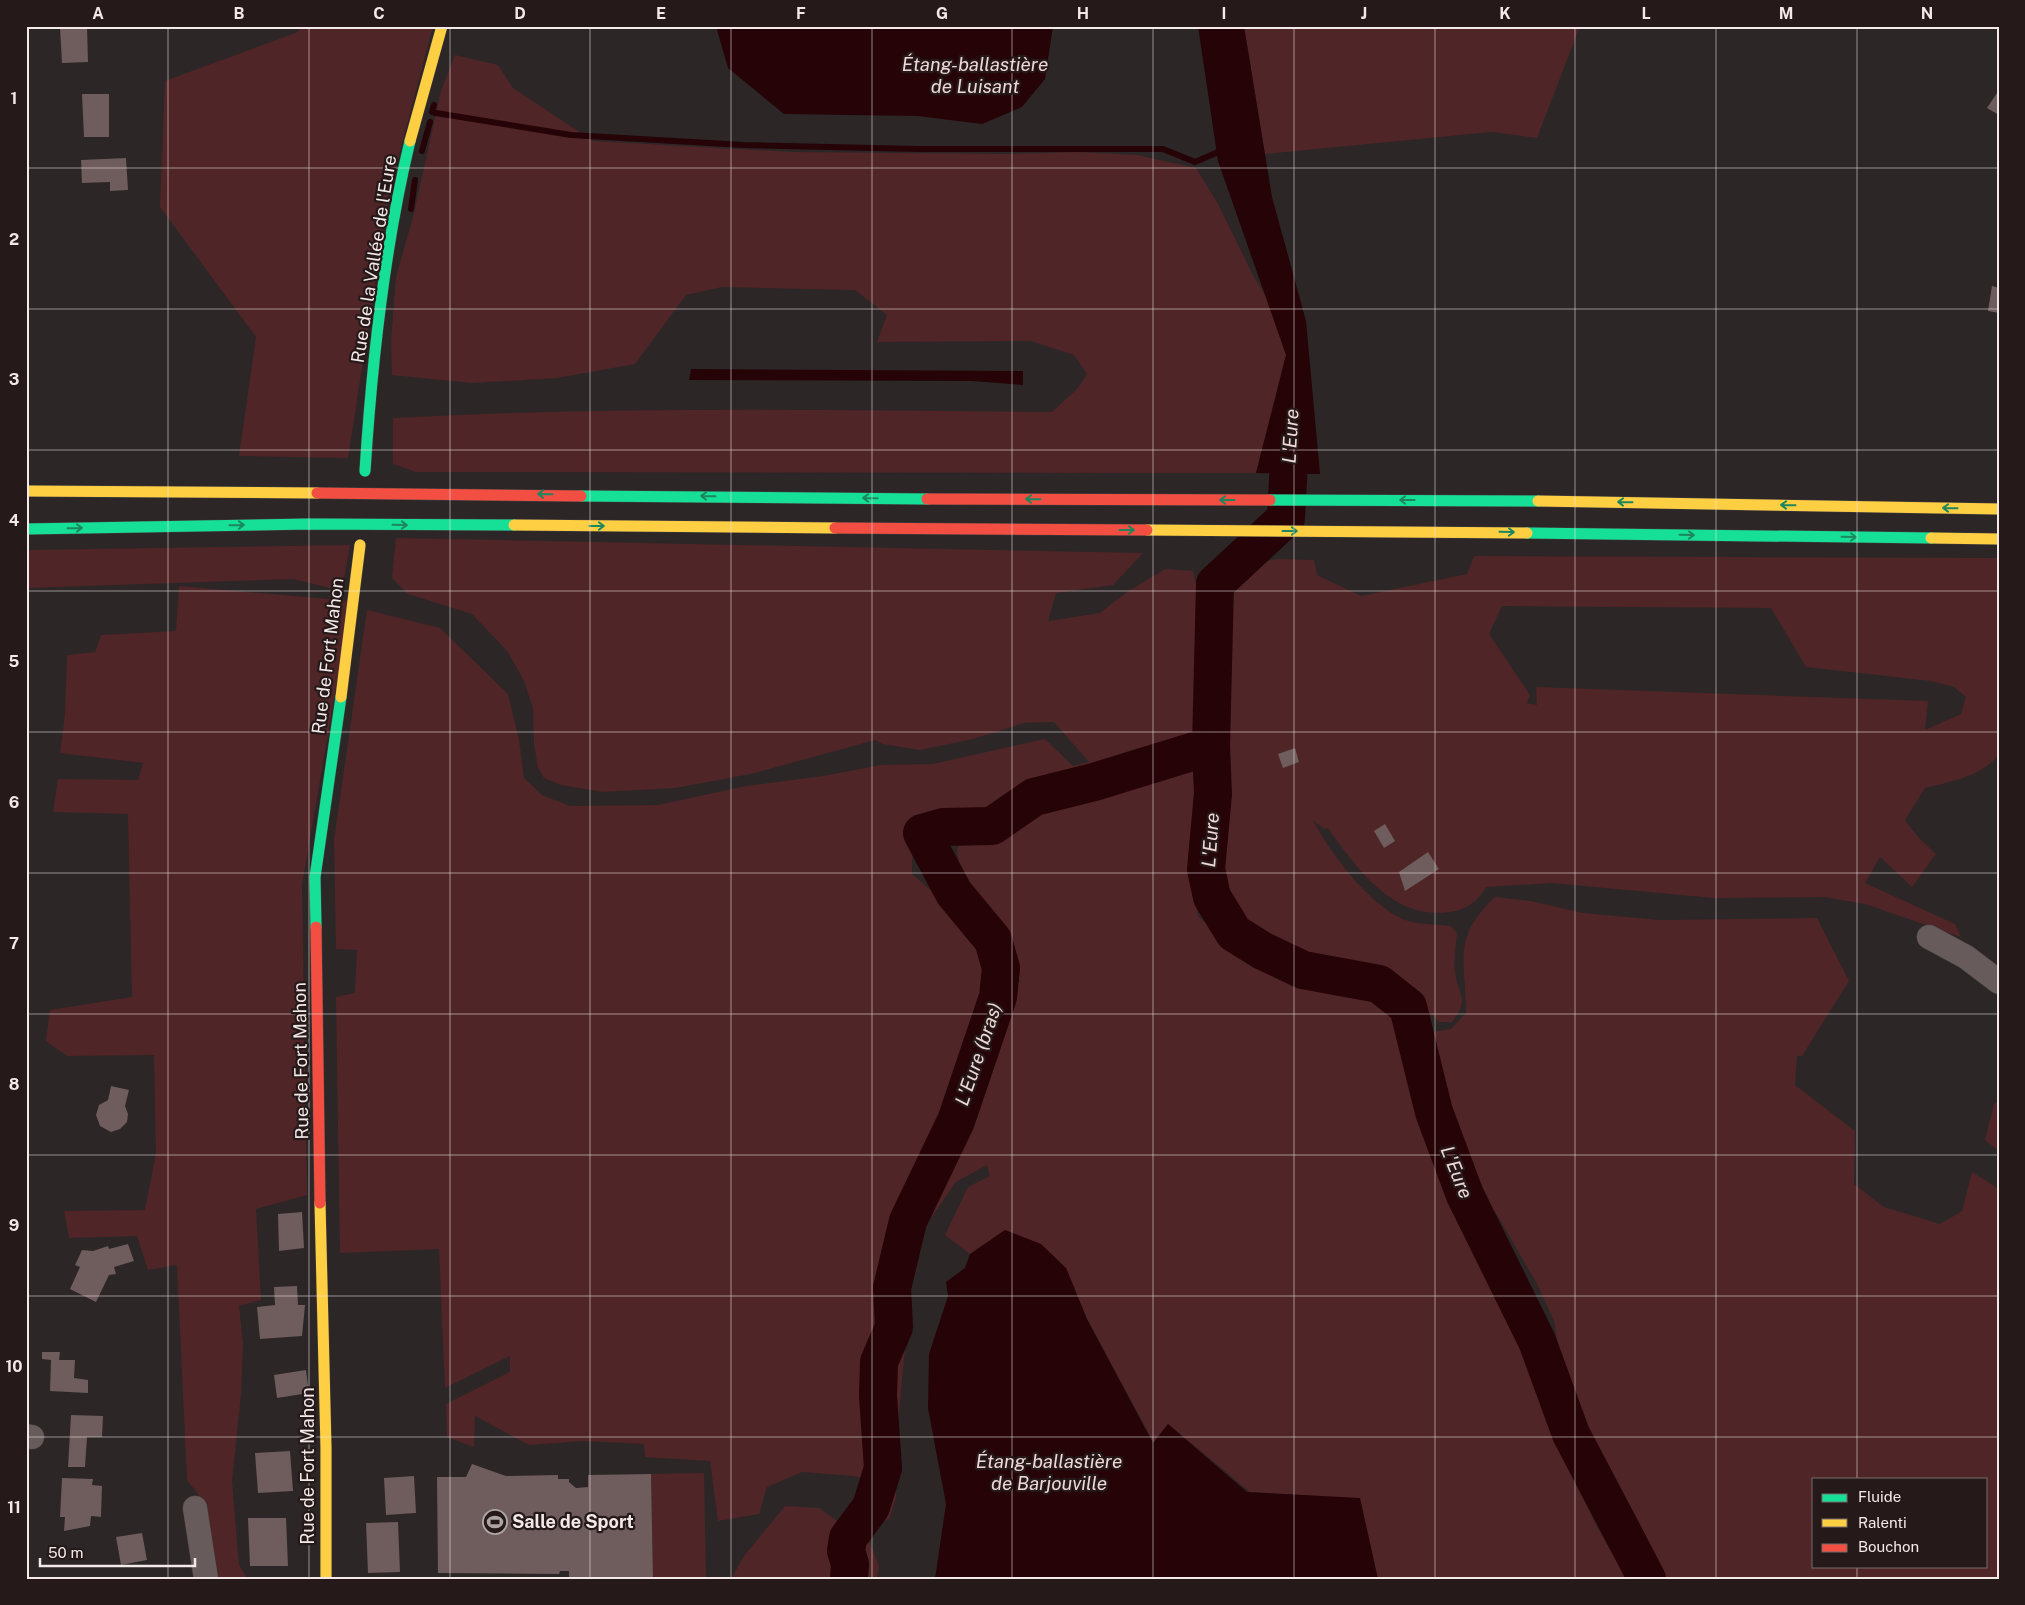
<svg xmlns="http://www.w3.org/2000/svg" width="2025" height="1605" viewBox="0 0 2025 1605" font-family="'Public Sans',sans-serif">
  <style>
    .green { fill: #502527; fill-rule: evenodd }
    .water { fill: #250307 }
    .lines { fill: none; stroke-linecap: round; stroke-linejoin: round }
    .stream { stroke: #250307; stroke-width: 6 }
    .river { stroke: #250307; stroke-width: 38 }
    .building { fill: #6f5c5c }
    .street-casing { stroke: #474242; stroke-width: 25 }
    .fast-casing { stroke: #474242; stroke-width: 12 }
    .slow-casing { stroke: #474242; stroke-width: 12 }
    .jam-casing { stroke: #474242; stroke-width: 12 }
    .street { stroke: #675b5b; stroke-width: 24 }
    .fast { stroke: #16e098; stroke-width: 11 }
    .slow { stroke: #ffcf43; stroke-width: 11 }
    .jam { stroke: #f24e42; stroke-width: 11 }
    .oneway { stroke: #1d865f }
    .grid { fill: none; stroke: #f3e9e9; stroke-width: 1; stroke-opacity: 0.55 }
    .labels { text-anchor: middle; stroke-width: 4.5; stroke-linejoin: round; paint-order: stroke }
    .street-label { font-size: 18px; fill: #f3e9e9; stroke: #261919 }
    .poi-label { font-size: 18px; font-weight: bold; fill: #f3e9e9; stroke: #261919; text-anchor: start }
    .water-label { font-size: 19px; font-style: italic; fill: #f1d8d8; stroke: #261919 }
    .neatline { fill: none; stroke: #f3e9e9; stroke-width: 2 }
    .grid-label { font-size: 16px; text-anchor: middle; font-weight: bold; fill: #f3e9e9 }
  </style>
  <rect width="100%" height="100%" fill="#2c2626"/>
  <g class="green">
    <polygon points="302,26 433,26 389,193 348,458 239,456 256,337 160,207 165,81 298,32"/>
    <polygon points="1244,26 1580,26 1537,138 1491,132 1265,154"/>
    <path d="M455,55L498,65L513,88L593,141L793,152L1007,154L1077,152L1137,155L1196,168L1218,204L1254,277L1273,307L1286,355L1256,473L416,472L393,464V418C612,406 832,410 1052,412L1078,388L1087,374L1074,355L1031,341L877,342L887,315L855,290L722,287L686,295L635,364L557,378L472,383L392,375L391,342L396,277L414,213L441,91Z"/>
    <path d="M396,538L1143,553L1113,585L1056,593L1048,621L1100,613L1127,592L1165,569L1193,571L1203,616L1196,650L1201,690L1202,766L1193,798L1192,862L1198,916L1243,956L1288,978L1317,979L1373,991L1396,1010L1439,1154L1498,1271L1559,1449L1597,1527L1627,1579H1378L1359,1499L1250,1492L1168,1424L1154,1443L1087,1319L1066,1268L1005,1230L970,1254L945,1235L968,1187L990,1176L987,1165L956,1182L926,1225L911,1285L898,1422L896,1498L889,1519L876,1525L864,1479L854,1476L802,1472L767,1487L759,1514L718,1521L710,1461L645,1457L644,1444L583,1441L529,1445L475,1416L474,1447L447,1437L446,1404L510,1372V1356L445,1388L439,1249L340,1253L336,997L355,993L357,950L336,949L334,840L367,610L440,628L508,694L519,740L524,778L542,795L570,806L658,805L746,786L823,776L881,765L933,764L1045,739L1073,766L1089,762L1054,722L1024,723L973,739L920,750L883,744L875,740L751,774L675,788L603,792L561,785L544,778L538,768L534,744L533,708L524,681L508,652L472,614L408,594L392,578ZM913,815L969,828L957,849L962,887L1022,984L975,929L912,874Z"/>
    <polygon points="350,545 342,591 294,579 26,588 26,550"/>
    <path d="M1474,556L1999,558V754C1983,776 1950,782 1925,788L1905,820L1917,836L1936,854L1912,887L1880,857L1865,883L1955,924L1961,937L1865,904L1824,897L1713,898L1552,883L1486,887C1479,901 1466,910 1450,912C1393,920 1358,870 1328,828L1324,829L1313,820C1329,852 1376,915 1413,922C1425,925 1438,924 1451,926L1457,933C1456,945 1453,961 1455,973C1459,998 1470,997 1452,1022H1439L1404,988L1368,964L1331,962L1284,956L1252,934L1222,901L1217,863L1227,816L1226,797L1217,780L1219,742L1217,700L1223,636V588L1251,563L1279,559L1314,560L1317,575L1361,596L1467,574ZM1502,606L1771,608L1806,667L1931,681L1954,687L1966,697L1961,714L1925,730L1928,701L1536,687L1537,705L1527,703L1530,695L1489,634Z"/>
    <polygon points="179,586 351,601 302,885 307,1195 256,1209 261,1300 239,1306 243,1344 241,1394 232,1481 239,1565 248,1579 214,1579 205,1503 187,1480 177,1265 148,1270 137,1236 69,1238 64,1211 145,1210 156,1153 154,1055 67,1056 46,1041 50,1010 132,997 128,814 53,812 58,779 138,780 143,763 60,753 65,715 67,655 95,652 101,635 176,631"/>
    <path d="M1495,897L1531,901L1583,913L1660,920L1817,918L1849,981L1802,1056H1797L1795,1085L1855,1131L1854,1184L1884,1207L1940,1224L1962,1211L1972,1172L1999,1189V1579H1666L1642,1528L1588,1427L1562,1370L1554,1321L1537,1284L1499,1218L1462,1172L1441,1112L1433,1072L1421,1034L1451,1029L1466,1013C1466,959 1451,939 1495,897ZM1814,1479H1986V1566H1814Z"/>
    <polygon points="1999,1101 1999,1151 1985,1140 1994,1104"/>
    <polygon points="704,1473 706,1579 653,1579 651,1474"/>
    <polygon points="785,1506 819,1508 840,1523 840,1555 864,1528 879,1566 877,1579 731,1579 744,1556"/>
  </g>
  <g class="water">
    <polygon points="716,26 1053,26 1045,79 1022,107 982,124 918,116 784,114 728,68"/>
    <polygon points="1198,26 1244,26 1272,197 1306,321 1320,474 1256,473 1286,355 1218,161"/>
    <polygon points="691,369 1023,371 1023,385 972,381 689,380"/>
    <polygon points="1005,1230 1041,1244 1066,1268 1087,1319 1153,1443 1168,1424 1247,1492 1360,1498 1378,1579 935,1579 946,1504 928,1408 929,1354 948,1296 946,1282 965,1268 970,1254"/>
  </g>
  <g class="lines">
    <g class="stream">
      <polyline points="434,105 432,112 436,113 571,135 744,145 919,149 1163,149 1195,162 1223,150"/>
      <polyline points="422,151 430,122"/>
      <polyline points="411,209 415,180"/>
    </g>
    <g class="river">
      <polyline points="1291,423 1286,518 1215,584 1211,746 1213,794 1206,869 1212,897 1234,933 1263,951 1303,970 1379,984 1408,1007 1434,1112 1465,1195 1537,1341 1571,1434 1647,1579"/>
      <polyline points="849,1579 850,1564 846,1551 848,1538 871,1507 883,1468 878,1396 879,1362 894,1327 892,1288 908,1221 956,1121 998,997 1001,968 993,940 954,893 922,833 943,827 992,826 1034,797 1094,782 1211,746"/>
    </g>
  </g>
  <g class="building">
    <polygon points="87,27 88,62 62,63 60,28"/>
    <polygon points="1999,90 1999,115 1987,108"/>
    <polygon points="82,94 109,94 109,137 84,137"/>
    <polygon points="126,158 128,190 110,191 110,182 82,183 81,160"/>
    <polygon points="1992,286 1999,288 1999,313 1988,311"/>
    <polygon points="1295,748 1299,762 1283,768 1278,754"/>
    <polygon points="1385,824 1395,841 1384,848 1374,831"/>
    <polygon points="1428,852 1439,869 1405,891 1399,872"/>
    <polygon points="111,1086 129,1090 125,1106 128,1114 127,1122 120,1129 111,1132 100,1126 96,1115 99,1105 108,1100"/>
    <polygon points="302,1212 304,1248 279,1251 278,1214"/>
    <polygon points="128,1244 134,1261 114,1267 116,1274 109,1275 96,1302 70,1289 80,1267 75,1265 82,1250 93,1251 108,1246 109,1249"/>
    <polygon points="297,1286 298,1305 305,1305 302,1336 260,1339 257,1307 275,1305 274,1287"/>
    <polygon points="42,1352 60,1352 59,1360 75,1360 74,1378 88,1380 88,1393 50,1391 51,1360 42,1359"/>
    <polygon points="306,1370 309,1393 277,1398 274,1375"/>
    <polygon points="71,1415 103,1416 102,1437 87,1437 85,1467 68,1467"/>
    <polygon points="290,1451 293,1491 258,1493 255,1453"/>
    <polygon points="472,1464 506,1476 558,1475 558,1479 569,1479 569,1482 576,1488 588,1487 588,1475 651,1474 653,1579 569,1579 569,1571 560,1571 559,1574 438,1573 437,1477 466,1477"/>
    <polygon points="414,1476 416,1513 386,1515 384,1478"/>
    <polygon points="62,1478 93,1479 92,1485 102,1486 101,1517 91,1516 90,1526 64,1531 65,1517 60,1517"/>
    <polygon points="248,1518 286,1518 288,1566 250,1566"/>
    <polygon points="398,1522 400,1572 368,1573 366,1523"/>
    <polygon points="142,1533 147,1560 121,1565 116,1537"/>
  </g>
  <g class="lines">
    <defs>
      <g id="street">
        <polyline points="1929,937 1966,957 1999,982"/>
        <polyline points="26,1436 32,1437"/>
        <polyline points="195,1508 206,1579"/>
      </g>
      <g id="fast">
        <path d="M365,471C372,360 384,249 410,141"/>
        <polyline points="581,496 927,499"/>
        <polyline points="1270,500 1538,501"/>
        <polyline points="26,529 309,524 514,525"/>
        <polyline points="1527,533 1931,538"/>
        <polyline points="316,927 315,877 341,697"/>
      </g>
      <g id="slow">
        <polyline points="410,141 442,26"/>
        <polyline points="26,491 317,493"/>
        <polyline points="1538,501 1999,509"/>
        <polyline points="514,525 835,528"/>
        <polyline points="1147,530 1527,533"/>
        <polyline points="1931,538 1999,539"/>
        <polyline points="341,697 360,545"/>
        <polyline points="320,1203 326,1448 326,1579"/>
      </g>
      <g id="jam">
        <polyline points="317,493 581,496"/>
        <polyline points="927,499 1270,500"/>
        <polyline points="835,528 1147,530"/>
        <polyline points="316,927 320,1203"/>
      </g>
    </defs>
    <use href="#street" class="street-casing"/>
    <use href="#fast" class="fast-casing"/>
    <use href="#slow" class="slow-casing"/>
    <use href="#jam" class="jam-casing"/>
    <use href="#street" class="street"/>
    <use href="#fast" class="fast"/>
    <use href="#slow" class="slow"/>
    <use href="#jam" class="jam"/>
  </g>
  <defs><path id="oneway-shaft" d="M-6 0H5M1.5-3L5.5 0L1.5 3" fill="none" stroke-width="1.6" stroke-linecap="round" stroke-linejoin="round" transform="scale(1.25)"/></defs>
  <g class="oneway">
    <use href="#oneway-shaft" transform="translate(545 494) rotate(-179)"/>
    <use href="#oneway-shaft" transform="translate(708 496) rotate(-179)"/>
    <use href="#oneway-shaft" transform="translate(870 498) rotate(-179)"/>
    <use href="#oneway-shaft" transform="translate(1033 499) rotate(-179)"/>
    <use href="#oneway-shaft" transform="translate(1227 500) rotate(180)"/>
    <use href="#oneway-shaft" transform="translate(1407 500) rotate(180)"/>
    <use href="#oneway-shaft" transform="translate(1625 502) rotate(-179)"/>
    <use href="#oneway-shaft" transform="translate(1788 505) rotate(-179)"/>
    <use href="#oneway-shaft" transform="translate(1950 508) rotate(-179)"/>
    <use href="#oneway-shaft" transform="translate(237 525) rotate(-1)"/>
    <use href="#oneway-shaft" transform="translate(400 525) rotate(1)"/>
    <use href="#oneway-shaft" transform="translate(597 526)"/>
    <use href="#oneway-shaft" transform="translate(75 528) rotate(-1)"/>
    <use href="#oneway-shaft" transform="translate(1127 530)"/>
    <use href="#oneway-shaft" transform="translate(1290 531)"/>
    <use href="#oneway-shaft" transform="translate(1507 532) rotate(1)"/>
    <use href="#oneway-shaft" transform="translate(1687 535) rotate(1)"/>
    <use href="#oneway-shaft" transform="translate(1849 537) rotate(1)"/>
  </g>
  <path class="grid" d="M168,26V1579M309,26V1579M450,26V1579M590,26V1579M731,26V1579M872,26V1579M1012,26V1579M1153,26V1579M1294,26V1579M1435,26V1579M1575,26V1579M1716,26V1579M1857,26V1479M26,168H1999M26,309H1999M26,450H1999M26,591H1999M26,732H1999M26,873H1999M26,1014H1999M26,1155H1999M26,1296H1999M26,1437H1999M1857,1566V1579"/>
  <defs>
    <symbol id="stadium-ring" viewBox="-11 -11 22 22"><circle r="9.5" fill="#261919" stroke="#ada5a5" stroke-width="1.5"/><path d="M0-5a6.5 5 0 1 0 0 10a6.5 5 0 1 0 0-10ZM-3.5-1.8h7v3.6h-7Z" fill="#ada5a5"/></symbol>
  </defs>
  <g fill-rule="evenodd">
    <use href="#stadium-ring" x="481" y="1508" width="28" height="28"/>
  </g>
  <g class="labels">
    <g class="street-label">
      <text transform="translate(374 259) rotate(-81)" y="6">Rue de la Vallée de l'Eure</text>
      <text transform="translate(328 656) rotate(-83)" y="6">Rue de Fort Mahon</text>
      <text transform="translate(301 1061) rotate(-91)" y="6">Rue de Fort Mahon</text>
      <text transform="translate(308 1466) rotate(-90)" y="6">Rue de Fort Mahon</text>
    </g>
    <g class="poi-label">
      <text x="512" y="1528">Salle de Sport</text>
    </g>
    <g class="water-label">
      <text x="975" y="71">Étang-ballastière<tspan x="975" dy="22">de Luisant</tspan></text>
      <text transform="translate(1290 436) rotate(-87)" y="7">L'Eure</text>
      <text transform="translate(1210 840) rotate(-86)" y="7">L'Eure</text>
      <text transform="translate(978 1054) rotate(-71)" y="7">L'Eure (bras)</text>
      <text transform="translate(1457 1172) rotate(68)" y="7">L'Eure</text>
      <text x="1049" y="1468">Étang-ballastière<tspan x="1049" dy="22">de Barjouville</tspan></text>
    </g>
  </g>
  <rect width="2025" height="1605" fill="none" stroke="#261919" stroke-width="55"/>
  <rect x="1812" y="1478" width="175" height="90" fill="#261919" stroke="#786c6c"/>
  <rect x="1822" y="1494" width="25" height="8" fill="#16e098" stroke="#786c6c"/>
  <text x="1858" y="1502" font-size="15" fill="#f3e9e9">Fluide</text>
  <rect x="1822" y="1519" width="25" height="8" fill="#ffcf43" stroke="#786c6c"/>
  <text x="1858" y="1528" font-size="15" fill="#f3e9e9">Ralenti</text>
  <rect x="1822" y="1544" width="25" height="8" fill="#f24e42" stroke="#786c6c"/>
  <text x="1858" y="1552" font-size="15" fill="#f3e9e9">Bouchon</text>
  <path d="M40 1558v8h155v-8" fill="none" stroke="#f3e9e9" stroke-width="2.5"/>
  <text x="48" y="1558" font-size="15" fill="#f3e9e9" stroke="#261919" stroke-width="4" paint-order="stroke">50 m</text>
  <rect x="28" y="28" width="1970" height="1550" class="neatline"/>
  <g class="grid-label">
    <text x="98" y="19">A</text>
    <text x="239" y="19">B</text>
    <text x="379" y="19">C</text>
    <text x="520" y="19">D</text>
    <text x="661" y="19">E</text>
    <text x="801" y="19">F</text>
    <text x="942" y="19">G</text>
    <text x="1083" y="19">H</text>
    <text x="1224" y="19">I</text>
    <text x="1364" y="19">J</text>
    <text x="1505" y="19">K</text>
    <text x="1646" y="19">L</text>
    <text x="1786" y="19">M</text>
    <text x="1927" y="19">N</text>
    <text x="14" y="104">1</text>
    <text x="14" y="245">2</text>
    <text x="14" y="385">3</text>
    <text x="14" y="526">4</text>
    <text x="14" y="667">5</text>
    <text x="14" y="808">6</text>
    <text x="14" y="949">7</text>
    <text x="14" y="1090">8</text>
    <text x="14" y="1231">9</text>
    <text x="14" y="1372">10</text>
    <text x="14" y="1513">11</text>
  </g>
</svg>
